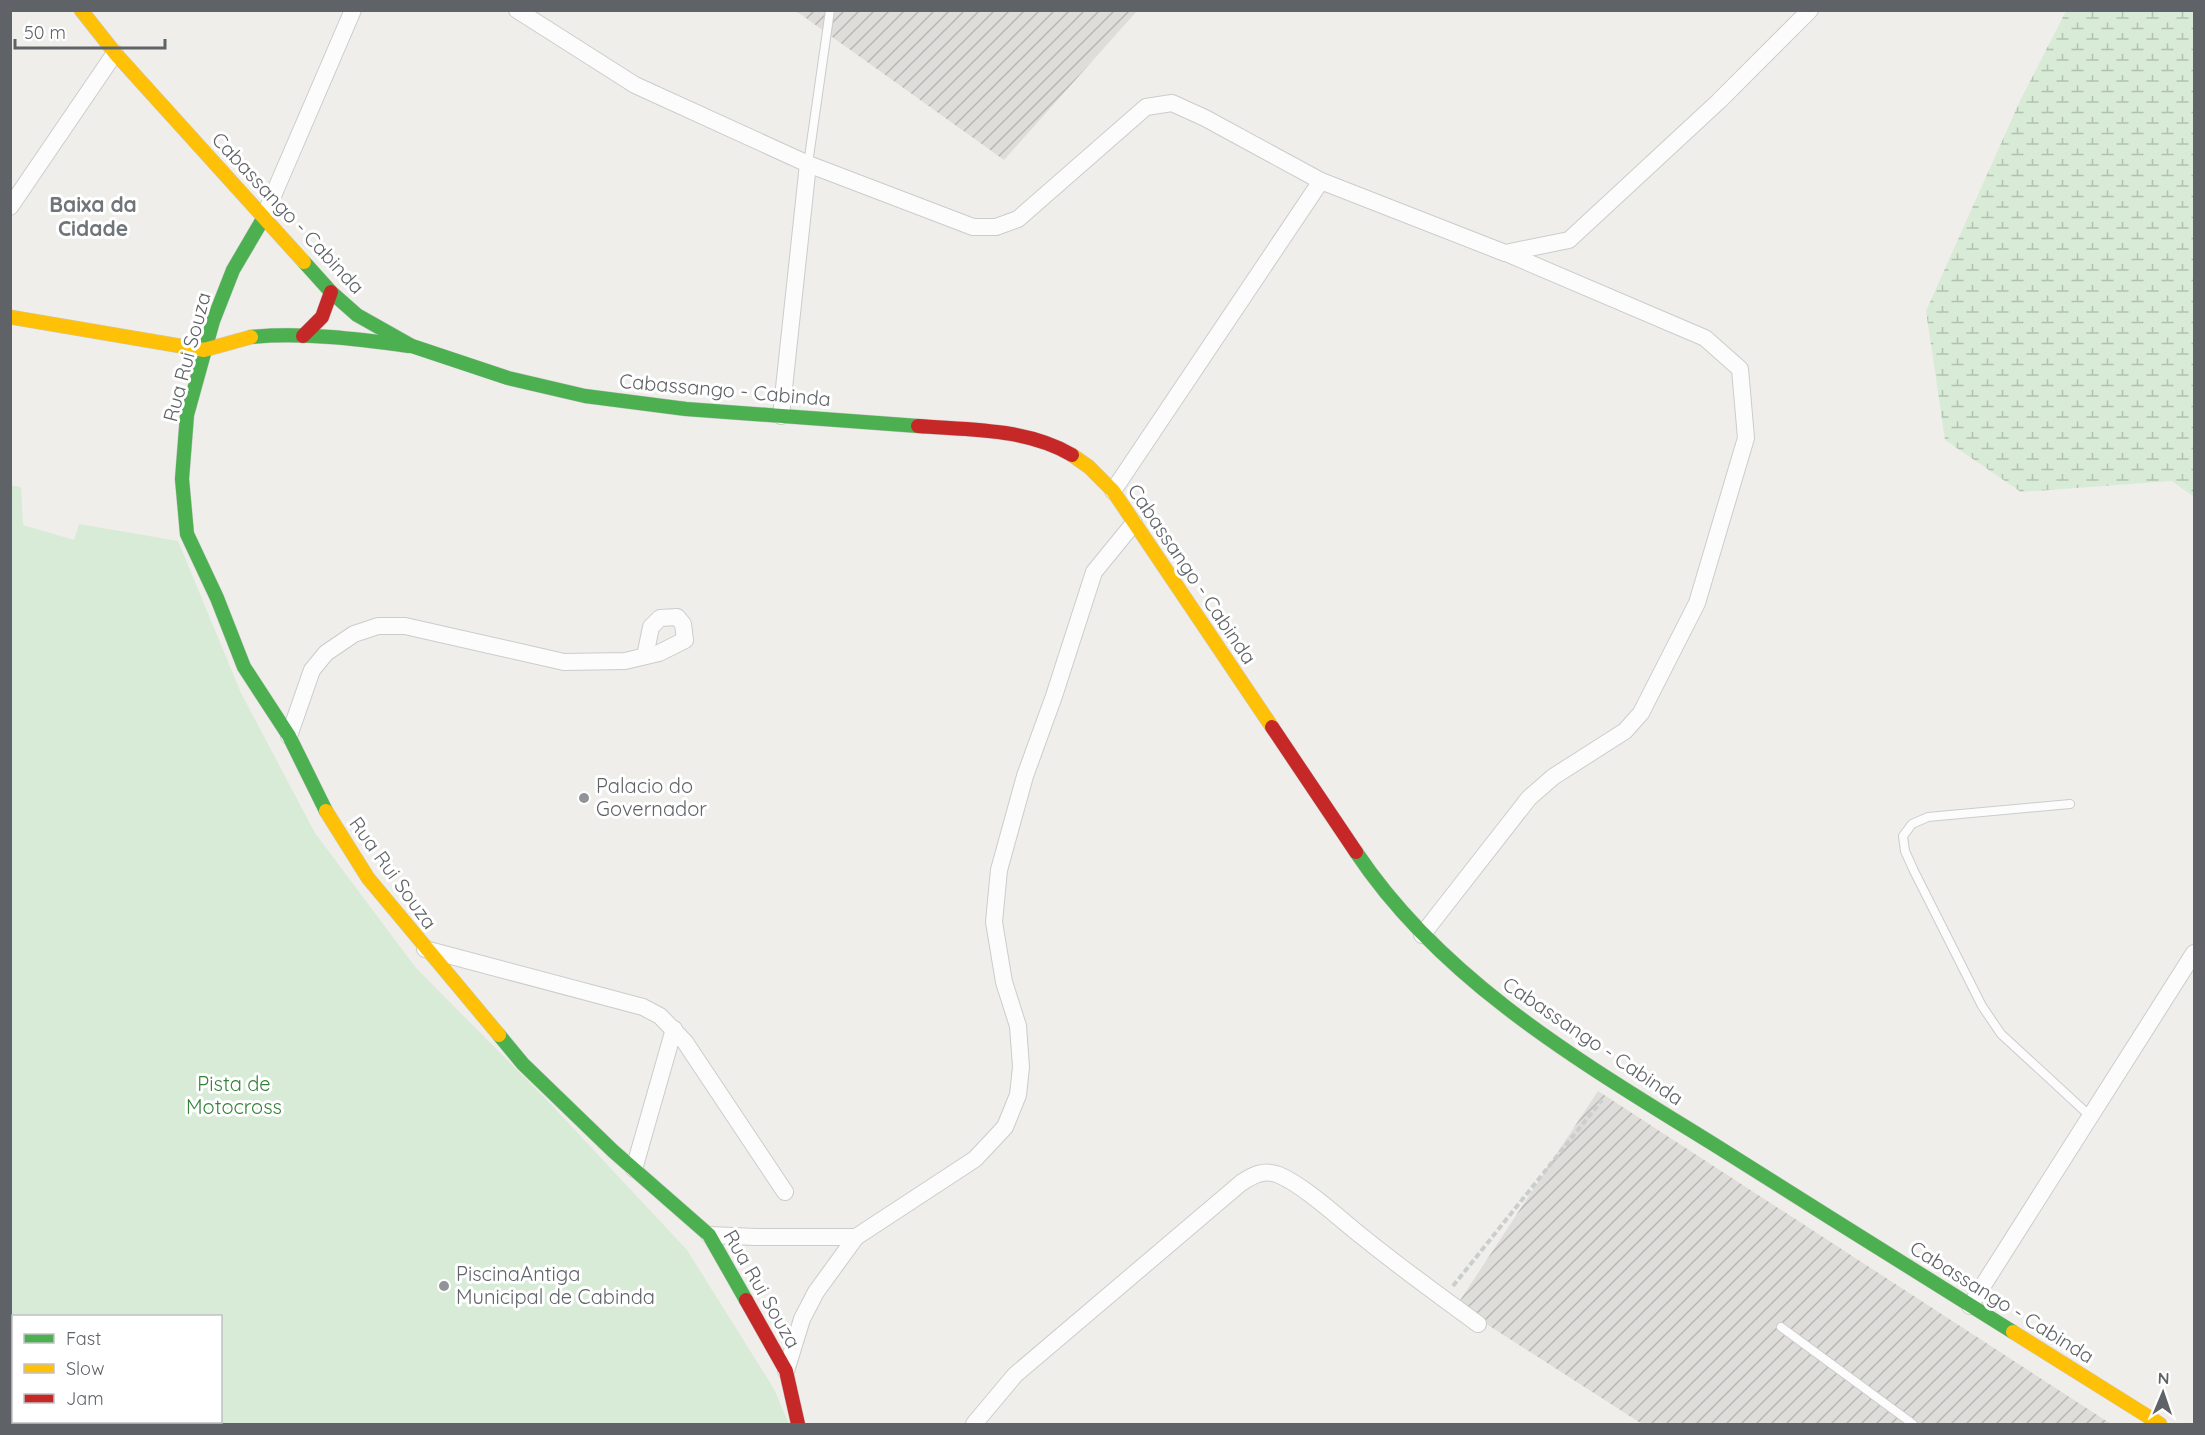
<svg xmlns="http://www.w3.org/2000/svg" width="2205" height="1435" viewBox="0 0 2205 1435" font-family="Quicksand,sans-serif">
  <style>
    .industrial { fill: url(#industrial-furrows) }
    .wetland { fill: url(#wetland-marsh) }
    .park { fill: #d8ebd6; fill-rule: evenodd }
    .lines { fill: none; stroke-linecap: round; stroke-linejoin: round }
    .lane-casing { stroke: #cbcccc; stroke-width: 10 }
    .street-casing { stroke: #cbcccc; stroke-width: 18 }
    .fast-casing { stroke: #cacacb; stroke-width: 15 }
    .slow-casing { stroke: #cacacb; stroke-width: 15 }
    .jam-casing { stroke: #cacacb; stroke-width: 15 }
    .path { stroke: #cacfcc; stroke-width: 4; stroke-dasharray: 6 3; stroke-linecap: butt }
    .lane { stroke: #fdfcfc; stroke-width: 8 }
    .street { stroke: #fdfcfc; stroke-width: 16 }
    .fast { stroke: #4caf50; stroke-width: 14 }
    .slow { stroke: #ffc107; stroke-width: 14 }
    .jam { stroke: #c62828; stroke-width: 14 }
    .poi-dot { fill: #919496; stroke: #fff; stroke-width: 2 }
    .labels { text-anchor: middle; stroke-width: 6; stroke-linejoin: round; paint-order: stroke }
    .street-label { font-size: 20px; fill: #5f6368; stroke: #fff }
    .poi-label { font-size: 20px; fill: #5f6368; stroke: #fff; text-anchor: start }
    .park-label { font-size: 20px; fill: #348238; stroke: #fff }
    .neighbourhood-label { font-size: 21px; font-weight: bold; fill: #70757a; stroke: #fff }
  </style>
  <defs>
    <pattern id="industrial-furrows" width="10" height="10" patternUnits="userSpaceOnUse" patternTransform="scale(1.5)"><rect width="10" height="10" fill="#dfddda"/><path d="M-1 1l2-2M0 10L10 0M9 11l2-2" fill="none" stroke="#b8b7b5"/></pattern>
    <pattern id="wetland-marsh" width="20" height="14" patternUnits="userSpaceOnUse" patternTransform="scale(1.5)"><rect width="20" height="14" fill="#d8ebd6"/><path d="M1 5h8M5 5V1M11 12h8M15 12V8" fill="none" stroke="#b2c2b1"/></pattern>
  </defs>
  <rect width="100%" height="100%" fill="#efeeea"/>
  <g class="industrial">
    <polygon points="796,11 1137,11 1004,160"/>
    <polygon points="1598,1091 2111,1424 1642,1424 1457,1305"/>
  </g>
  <polygon class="wetland" points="2066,11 2194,11 2194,497 2172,481 2021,492 1945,440 1926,311 2020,101"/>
  <path class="park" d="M10,485L21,487L23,525L74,540L79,524L178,541L241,693L315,833L416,968L545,1098L687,1250L774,1389L789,1424H11ZM14,1316H220V1422H14Z"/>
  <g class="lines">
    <defs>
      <g id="lane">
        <polyline points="808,164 830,10"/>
        <polyline points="2070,804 1928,817 1912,824 1903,836 1905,851 1914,871 1982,1006 2001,1034 2090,1116"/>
        <polyline points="1781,1327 1913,1424"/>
      </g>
      <g id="street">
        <polyline points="517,10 635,85 808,164 973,227 996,227 1018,219 1146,107 1172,103 1205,118 1321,181 1505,253 1569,240 1719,101 1810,10"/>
        <polyline points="10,207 115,53"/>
        <polyline points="263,219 353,10"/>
        <polyline points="781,416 808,164"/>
        <polyline points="1113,491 1321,181"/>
        <polyline points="289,736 312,670 326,653 354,634 378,626 405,626 564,662 625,661 659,653 685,640 683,624 677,617 660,618 651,627 645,656"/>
        <polyline points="1422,935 1529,798 1553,777 1625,731 1641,713 1697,603 1746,438 1740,369 1705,338 1506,253"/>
        <polyline points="425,949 643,1007 660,1016 685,1042 785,1192"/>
        <polyline points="634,1169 674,1029"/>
        <polyline points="709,1235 756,1237 856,1237 975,1159 1005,1127 1018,1095 1021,1067 1018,1026 1004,982 994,922 999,870 1025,776 1054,696 1094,572 1134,523"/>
        <polyline points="1970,1306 2194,953"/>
        <polyline points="786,1371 802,1319 816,1292 856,1237"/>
        <path d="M974,1424L1015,1375L1241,1183C1253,1175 1264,1169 1279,1175C1305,1186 1341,1220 1364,1238C1401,1268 1440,1296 1478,1324"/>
      </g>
      <g id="fast">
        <polyline points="263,219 233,270 213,321 187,415 182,479 187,534 217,598 244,667 289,736 326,811"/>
        <polyline points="304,262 331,292 357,315 412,346 508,378 585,396 686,409 918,426"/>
        <path d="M251,337C303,332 358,339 409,346"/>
        <path d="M1356,852C1444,984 1586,1065 1718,1147C1816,1209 1915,1271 2013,1332"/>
        <polyline points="499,1035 523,1064 613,1151 709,1235 746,1300"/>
      </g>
      <g id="slow">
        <polyline points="81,10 115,53 304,262"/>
        <polyline points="10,317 204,350 251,337"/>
        <polyline points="1072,455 1089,467 1113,491 1272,727"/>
        <polyline points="326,811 368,878 499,1035"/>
        <polyline points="2013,1332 2160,1424"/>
      </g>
      <g id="jam">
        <polyline points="303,336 322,317 331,292"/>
        <path d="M918,426C969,430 1026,428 1072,455"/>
        <polyline points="1272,727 1356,852"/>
        <polyline points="746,1300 786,1371 798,1424"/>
      </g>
    </defs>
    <use href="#lane" class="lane-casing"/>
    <use href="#street" class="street-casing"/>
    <use href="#fast" class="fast-casing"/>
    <use href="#slow" class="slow-casing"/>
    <use href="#jam" class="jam-casing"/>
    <polyline class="path" points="1453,1286 1602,1100"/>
    <use href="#lane" class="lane"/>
    <use href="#street" class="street"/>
    <use href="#fast" class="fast"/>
    <use href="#slow" class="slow"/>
    <use href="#jam" class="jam"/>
  </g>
  <g class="poi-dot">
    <circle cx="584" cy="798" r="6"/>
    <circle cx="444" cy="1286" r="6"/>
  </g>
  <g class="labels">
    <g class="street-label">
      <text transform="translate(288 213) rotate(47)" y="7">Cabassango - Cabinda</text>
      <text transform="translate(187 357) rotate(-75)" y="7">Rua Rui Souza</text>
      <text transform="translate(725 390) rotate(5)" y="7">Cabassango - Cabinda</text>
      <text transform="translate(1192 574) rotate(56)" y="7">Cabassango - Cabinda</text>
      <text transform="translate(393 873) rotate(54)" y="7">Rua Rui Souza</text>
      <text transform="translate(1593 1041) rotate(34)" y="7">Cabassango - Cabinda</text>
      <text transform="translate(762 1289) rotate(60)" y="7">Rua Rui Souza</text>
      <text transform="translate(2002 1302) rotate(32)" y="7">Cabassango - Cabinda</text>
    </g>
    <g class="poi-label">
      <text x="596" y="793">Palacio do<tspan x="596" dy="23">Governador</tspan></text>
      <text x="456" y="1281">PiscinaAntiga<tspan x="456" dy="23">Municipal de Cabinda</tspan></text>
    </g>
    <g class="park-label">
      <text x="234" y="1091">Pista de<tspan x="234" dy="23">Motocross</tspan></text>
    </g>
    <g class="neighbourhood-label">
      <text x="93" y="212">Baixa da<tspan x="93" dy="24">Cidade</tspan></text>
    </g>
  </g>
  <rect width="2205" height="1435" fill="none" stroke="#5f6368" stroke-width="24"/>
  <rect x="12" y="1315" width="210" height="108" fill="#ffffff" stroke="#bfc1c3" stroke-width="1.5"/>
  <rect x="24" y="1334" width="30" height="9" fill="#4caf50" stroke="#bfc1c3" stroke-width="1.5"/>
  <text x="66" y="1345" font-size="18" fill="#5f6368">Fast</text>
  <rect x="24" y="1364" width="30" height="9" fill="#ffc107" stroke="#bfc1c3" stroke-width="1.5"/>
  <text x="66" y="1375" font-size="18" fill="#5f6368">Slow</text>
  <rect x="24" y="1394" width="30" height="9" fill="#c62828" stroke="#bfc1c3" stroke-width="1.5"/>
  <text x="66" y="1405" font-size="18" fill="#5f6368">Jam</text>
  <g transform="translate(2163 1393) rotate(2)" stroke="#ffffff" stroke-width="4.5" paint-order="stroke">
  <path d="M0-4.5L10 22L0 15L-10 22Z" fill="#5f6368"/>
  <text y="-9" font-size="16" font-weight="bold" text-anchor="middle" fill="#5f6368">N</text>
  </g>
  <path d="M15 39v9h150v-9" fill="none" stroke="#5f6368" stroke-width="3"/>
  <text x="24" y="39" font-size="18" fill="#5f6368" stroke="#ffffff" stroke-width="4.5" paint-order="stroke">50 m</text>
</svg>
